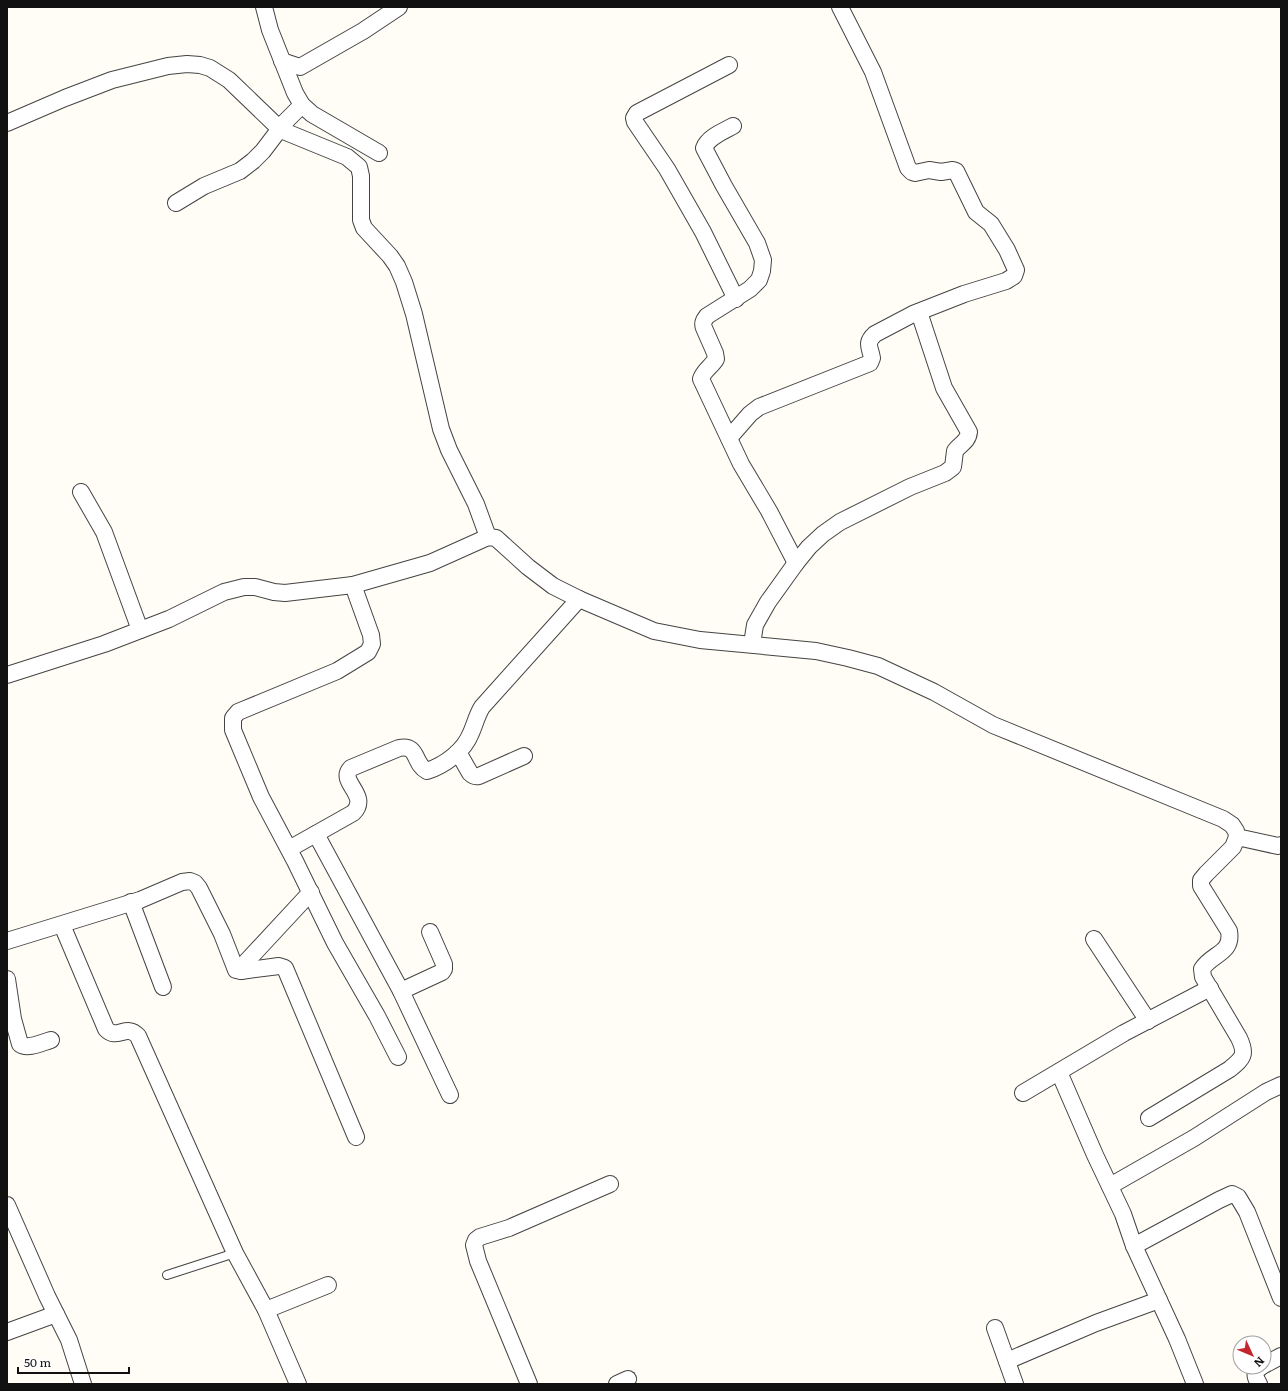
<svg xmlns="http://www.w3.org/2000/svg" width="1288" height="1391" viewBox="0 0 1288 1391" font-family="Literata,serif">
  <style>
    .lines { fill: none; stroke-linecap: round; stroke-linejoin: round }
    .service-casing { stroke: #444; stroke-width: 10 }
    .minor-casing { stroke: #444; stroke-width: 18 }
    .service { stroke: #fff; stroke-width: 8 }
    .minor { stroke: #fff; stroke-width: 16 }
  </style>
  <rect width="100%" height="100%" fill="#fffdf5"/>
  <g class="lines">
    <defs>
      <polyline id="service" points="167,1275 235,1253"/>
      <g id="minor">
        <polyline points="264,7 270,30 295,93 302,105 312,114 379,153"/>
        <polyline points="282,61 300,67 363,31 399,7"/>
        <polyline points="729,65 637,113 634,118 635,122 667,169 703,232 736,299"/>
        <polyline points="7,123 65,98 112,80 168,66 187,64 200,65 210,68 229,80 281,130 347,157 359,167 361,176 361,220 364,228 390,256 397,266 404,282 414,314 441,429 449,450 476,504 488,537"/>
        <path d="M733,126C724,131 708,137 704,148L724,186L757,243L763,260L762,271L759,280L750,289L707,316C704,320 702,323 704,328L715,353L716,359C712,366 703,371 701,379L741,464L769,511L796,563"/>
        <polyline points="176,203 204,186 240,171 253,161 263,151 285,122 302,105"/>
        <path d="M729,438L750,414L759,407L870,363L872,358C870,347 865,343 875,334L913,314L964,294L1006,281L1014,276L1016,270L1007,250L991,224L976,212L956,171L953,170L941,172L929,170L915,173L912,172L908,168L873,72L840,7"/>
        <polyline points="81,492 104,532 140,630"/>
        <path d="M353,585L430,563L488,537L496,538L528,567L553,586L579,599L654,631L700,640L816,651L848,658L878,666L934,692L993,725L1223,819L1232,825L1236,831L1237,837L1233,847L1206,874L1201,880V886L1229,931C1233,954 1212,953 1202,969L1203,977L1239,1038C1247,1055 1243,1058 1230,1069L1149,1118"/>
        <path d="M752,644L755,625L768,602L796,563L809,547L823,534L840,522L910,487L945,473L953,467L955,451C960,444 968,442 969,432L944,388L919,312"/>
        <polyline points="7,675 104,644 169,619 224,592 244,587 255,587 274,592 285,593 353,585 371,635 372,644 368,652 337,671 238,712 233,718 233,730 261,797 295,861 335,943 377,1016 398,1057"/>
        <path d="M458,752L470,773C473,776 475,777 479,776L524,756"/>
        <polyline points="316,834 401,991 450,1095"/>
        <polyline points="1237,837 1278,846 1281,845"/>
        <path d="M289,849L353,813C371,795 337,782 351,768L399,748C419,744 413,764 427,771C445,765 464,751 471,733C475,724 477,715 482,707L579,599"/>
        <polyline points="131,902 163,987"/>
        <path d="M62,925L106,1029C117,1041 126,1023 138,1036L235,1253L266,1310L298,1384"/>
        <polyline points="1094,939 1148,1021"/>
        <polyline points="7,941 140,900 182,882 190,881 195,883 199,888 222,934 236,970 241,971 279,966 285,968 356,1137"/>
        <polyline points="241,971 246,962 311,892"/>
        <path d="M7,979L13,1019L20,1044C28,1050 43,1042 51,1040"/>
        <polyline points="401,991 442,972 444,969 444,964 430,932"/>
        <polyline points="1059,1072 1095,1155 1123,1214 1134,1246 1177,1339 1195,1384"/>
        <polyline points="1023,1093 1124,1033 1210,988"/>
        <polyline points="1110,1186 1194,1138 1266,1092 1281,1085"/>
        <polyline points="7,1205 47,1296 69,1340 83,1384"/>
        <polyline points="1134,1246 1219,1200 1232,1194 1238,1197 1247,1212 1281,1298"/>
        <polyline points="266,1310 328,1285"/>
        <polyline points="995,1328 1015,1384"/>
        <polyline points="7,1332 56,1314"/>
        <polyline points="1007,1361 1096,1323 1159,1300"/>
        <polyline points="1264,1365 1281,1356"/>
        <polyline points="529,1384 478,1261 474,1245 476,1240 480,1237 509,1228 610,1184"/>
        <polyline points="617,1384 628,1379"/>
        <path d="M1259,1384C1255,1377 1253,1372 1261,1367"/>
      </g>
    </defs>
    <use href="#service" class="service-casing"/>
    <use href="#minor" class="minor-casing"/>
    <use href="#service" class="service"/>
    <use href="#minor" class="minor"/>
  </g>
  <rect width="1288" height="1391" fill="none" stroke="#111111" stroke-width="16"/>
  <g transform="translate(1252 1355) rotate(134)"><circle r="19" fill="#ffffff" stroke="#a0a0a0"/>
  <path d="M0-3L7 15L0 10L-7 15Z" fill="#c4262e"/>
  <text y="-6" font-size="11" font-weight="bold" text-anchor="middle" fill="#111111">N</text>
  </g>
  <path d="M18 1367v6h111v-6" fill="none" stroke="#111111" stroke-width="2"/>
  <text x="24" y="1367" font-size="12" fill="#111111" stroke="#ffffff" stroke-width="3" paint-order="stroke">50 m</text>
</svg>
